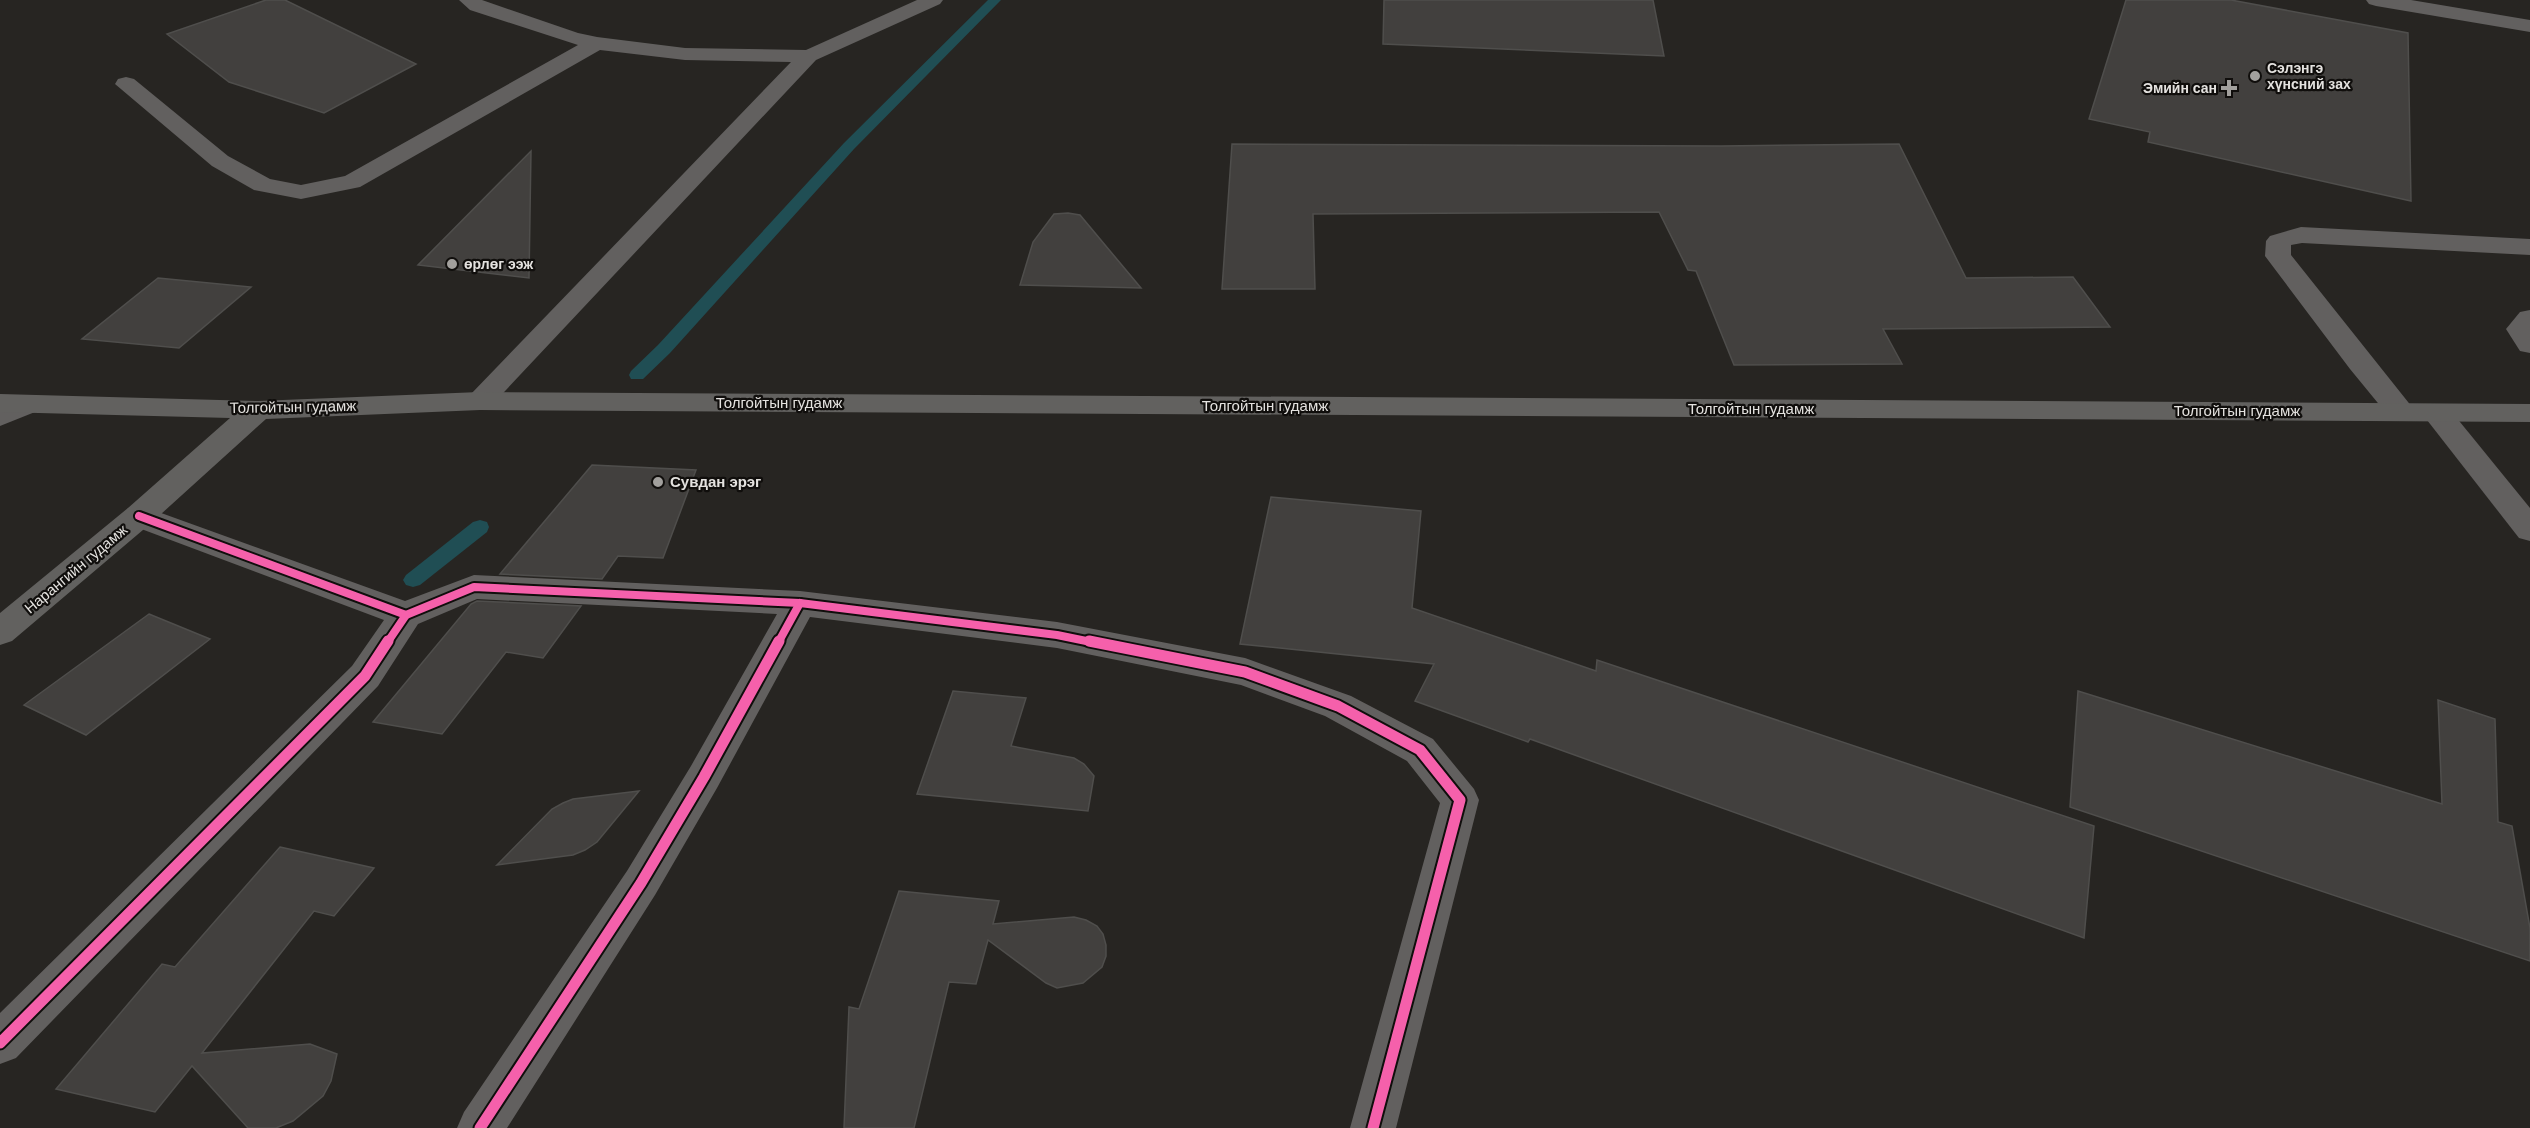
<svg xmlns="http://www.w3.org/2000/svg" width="2530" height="1128" viewBox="0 0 2530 1128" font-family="Helvetica,sans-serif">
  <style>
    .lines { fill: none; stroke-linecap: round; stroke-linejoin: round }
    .stream { fill: #204e54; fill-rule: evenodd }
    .building { fill: #42403e; stroke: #4f4e4c; stroke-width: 1.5 }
    .minor { fill: #62605f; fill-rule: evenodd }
    .major { fill: #62615f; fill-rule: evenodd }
    .cycleway-far1-casing { stroke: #100e0c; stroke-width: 12 }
    .cycleway-casing { stroke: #100e0c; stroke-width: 15 }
    .cycleway-far1 { stroke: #f560ab; stroke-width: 8 }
    .cycleway { stroke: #f560ab; stroke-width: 11 }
    .poi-dot { fill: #a2a09d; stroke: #100e0c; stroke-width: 2 }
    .labels { text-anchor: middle; stroke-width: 4.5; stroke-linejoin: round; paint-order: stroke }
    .far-poi-label { font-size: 14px; font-weight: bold; fill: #e4e2df; stroke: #100e0c; text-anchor: start }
    .street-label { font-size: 15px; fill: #e4e2df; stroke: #100e0c }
    .poi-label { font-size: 15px; font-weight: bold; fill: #e4e2df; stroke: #100e0c; text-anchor: start }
  </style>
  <rect width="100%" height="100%" fill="#272522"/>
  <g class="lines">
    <g class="stream">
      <polygon points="988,0 1001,0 854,149 670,353 643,379 631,379 629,375 631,371 658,345 844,143"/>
      <polygon points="480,520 487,522 489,527 487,532 420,585 413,587 406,585 403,580 406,575 473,522"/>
    </g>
  </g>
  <g class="building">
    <polygon points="266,0 285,0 416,64 324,113 229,82 167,34"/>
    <polygon points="1384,0 1653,0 1664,56 1383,44"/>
    <polygon points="2126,0 2231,0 2408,33 2411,201 2148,142 2150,132 2089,119"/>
    <polygon points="1232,144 1721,146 1899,144 1966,278 2073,277 2110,327 1883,329 1902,364 1734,365 1696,271 1688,270 1659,212 1313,214 1315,289 1222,289"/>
    <polygon points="531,151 529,278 418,265"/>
    <polygon points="1068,213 1080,215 1141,288 1020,285 1033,242 1054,214"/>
    <polygon points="158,278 251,287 179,348 82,339"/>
    <polygon points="592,465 696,470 663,558 618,556 602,579 500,574"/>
    <polygon points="1271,497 1421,511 1412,608 1596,671 1597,660 2094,826 2084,938 1530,739 1528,742 1415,701 1434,664 1240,644"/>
    <polygon points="477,601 581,606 543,658 506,652 442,734 373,722 471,604"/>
    <polygon points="149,614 210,639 86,735 24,705"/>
    <polygon points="953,691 1026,698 1011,746 1074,758 1084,764 1094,776 1088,811 917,794"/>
    <polygon points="2078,691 2442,804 2438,700 2495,719 2498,822 2512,826 2530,928 2530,961 2070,807"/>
    <polygon points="639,791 597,842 585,850 573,855 497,865 552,809 563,803 573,799"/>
    <polygon points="280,847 374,868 334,916 314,911 202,1053 310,1044 337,1054 331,1081 323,1096 293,1121 276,1128 248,1128 192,1066 155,1112 56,1089 162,964 175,967"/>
    <polygon points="899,891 999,901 993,924 1074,917 1086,920 1097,926 1103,934 1106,945 1106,956 1102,967 1083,983 1057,988 1046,983 988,940 976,984 949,982 914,1128 844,1128 849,1007 859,1009"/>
  </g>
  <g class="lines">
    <g class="minor">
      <polygon points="459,0 482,0 578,33 597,37 685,48 806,50 917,0 943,0 940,4 816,60 490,407 480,410 470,407 465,401 470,395 791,62 685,60 600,50 360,187 301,199 254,190 212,166 115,84 118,79 126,77 134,79 228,156 270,179 301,185 345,176 578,45 470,10"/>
      <polygon points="2366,0 2411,0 2530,20 2530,32 2376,6 2369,4"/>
      <polygon points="2301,227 2530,239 2530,255 2302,243 2291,245 2291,255 2416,412 2411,419 2401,421 2391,419 2350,369 2265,256 2266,241 2270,236"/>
      <polygon points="2530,310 2530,353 2520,351 2506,329 2520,312"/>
      <polygon points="30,395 40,398 45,404 40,410 0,426 0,406"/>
      <polygon points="2437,404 2447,406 2530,508 2530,541 2519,538 2427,420 2422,413 2427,406"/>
      <polygon points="139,505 405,601 474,575 800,591 1057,622 1245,658 1351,696 1433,739 1474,789 1479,800 1396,1128 1350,1128 1440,803 1407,761 1325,716 1241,685 1057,648 810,617 717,788 655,895 507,1128 457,1128 464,1112 627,871 691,766 777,614 477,599 418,624 378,686 16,1058 0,1064 0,1013 352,666 384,620 128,524 123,516 128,508"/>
    </g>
    <polygon class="major" points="480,392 2530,404 2530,422 480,410 266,419 150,524 12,641 0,645 0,613 128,508 230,418 0,412 0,394 258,401"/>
    <defs>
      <g id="cycleway-far1">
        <polyline points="139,516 406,615 474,587 800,603 1057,635 1096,643"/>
        <polyline points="387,643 406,615"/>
        <polyline points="778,643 800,603"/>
      </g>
      <g id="cycleway">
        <polyline points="1089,641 1245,672 1338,706 1420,750 1460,800 1373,1128"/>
        <polyline points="0,1043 365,676 388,641"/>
        <polyline points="480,1128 641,883 704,777 779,641"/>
      </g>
    </defs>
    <use href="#cycleway-far1" class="cycleway-far1-casing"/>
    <use href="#cycleway" class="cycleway-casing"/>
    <use href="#cycleway-far1" class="cycleway-far1"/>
    <use href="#cycleway" class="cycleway"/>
  </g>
  <g class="poi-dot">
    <circle cx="2255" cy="76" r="6"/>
    <path d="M2226 79h6v6h6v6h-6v6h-6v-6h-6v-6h6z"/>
    <circle cx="452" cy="264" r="6"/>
    <circle cx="658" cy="482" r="6"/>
  </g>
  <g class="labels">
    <g class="far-poi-label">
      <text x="2267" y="73">Сэлэнгэ<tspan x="2267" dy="16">хүнсний зах</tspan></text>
      <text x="2217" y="93" text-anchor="end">Эмийн сан</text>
      <text x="464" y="269">өрлөг ээж</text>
    </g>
    <g class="street-label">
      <text x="779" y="408">Толгойтын гудамж</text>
      <text x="1265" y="411">Толгойтын гудамж</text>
      <text transform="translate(293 407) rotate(-1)" y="5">Толгойтын гудамж</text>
      <text x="1751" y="414">Толгойтын гудамж</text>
      <text x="2237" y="416">Толгойтын гудамж</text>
      <text transform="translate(76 569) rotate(-40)" y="5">Нарангийн гудамж</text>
    </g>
    <g class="poi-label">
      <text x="670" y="487">Сувдан эрэг</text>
    </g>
  </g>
</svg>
